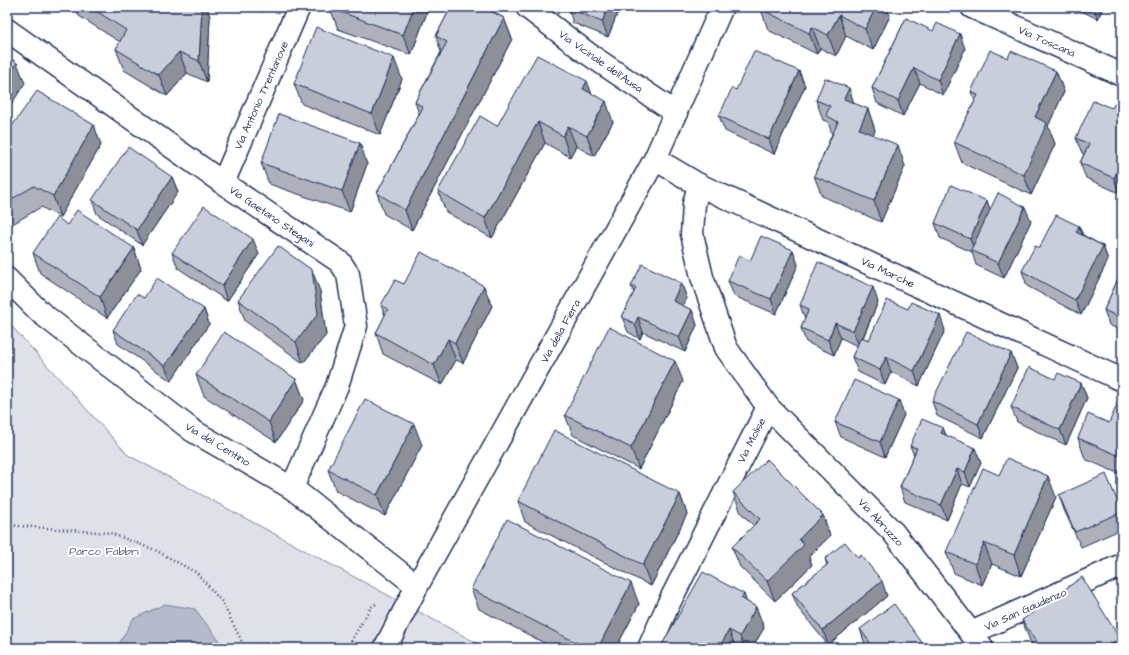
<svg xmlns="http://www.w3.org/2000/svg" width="1129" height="655" viewBox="0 0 1129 655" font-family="'Architects Daughter',sans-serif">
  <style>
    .green { fill: #dee1e7; stroke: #7c88a2 }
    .water { fill: #b5bbca; stroke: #77839f }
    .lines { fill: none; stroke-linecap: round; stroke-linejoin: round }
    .street-casing { stroke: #1b2f5e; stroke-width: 25 }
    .secondary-casing { stroke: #1b2f5e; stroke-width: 25 }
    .path { stroke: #1b2f5e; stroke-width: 2.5; stroke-dasharray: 1 3; stroke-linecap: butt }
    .street { stroke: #fff; stroke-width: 22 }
    .secondary { stroke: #fff; stroke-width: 22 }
    .wall { fill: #aeb1bb; stroke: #1b2f5e }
    .shaded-wall { fill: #8d9099; stroke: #1b2f5e }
    .building { fill: #caceda; stroke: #1b2f5e }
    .labels { text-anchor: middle; stroke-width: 4; stroke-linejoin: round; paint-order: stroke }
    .street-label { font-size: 11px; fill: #1b2f5e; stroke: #fff }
    .park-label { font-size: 11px; fill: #4c5c80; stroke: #fff }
  </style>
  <rect width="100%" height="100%" fill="#fff"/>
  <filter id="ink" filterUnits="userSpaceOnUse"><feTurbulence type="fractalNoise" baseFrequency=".025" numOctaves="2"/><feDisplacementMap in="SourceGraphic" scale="8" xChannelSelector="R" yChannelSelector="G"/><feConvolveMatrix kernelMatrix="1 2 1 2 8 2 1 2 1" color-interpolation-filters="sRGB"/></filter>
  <g filter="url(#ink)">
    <polygon class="green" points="7,321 128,455 486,648 7,648"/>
    <polygon class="water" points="165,604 195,609 218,639 222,648 118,648 119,644 133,619"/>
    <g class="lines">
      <defs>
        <g id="street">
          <polyline points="527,7 587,53 676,113"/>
          <polyline points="972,7 1122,75"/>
          <polyline points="7,30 223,183 340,262 348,274 356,326 337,386 292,488"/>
          <polyline points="655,159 699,185 1122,380"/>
          <polyline points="223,183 299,7"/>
          <polyline points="699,185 694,204 692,234 702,277 726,348 768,407 893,532 971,633 982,648"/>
          <polyline points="7,279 41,313 193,431 292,488 417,586"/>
          <polyline points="971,633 1122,565"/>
          <polyline points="649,648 668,605 768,407"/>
        </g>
        <polyline id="secondary" points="385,648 417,586 655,159 722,7"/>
      </defs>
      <use href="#street" class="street-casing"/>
      <use href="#secondary" class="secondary-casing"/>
      <g class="path">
        <polyline points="7,525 110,533 155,550 197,573 222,602 245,648"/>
        <polyline points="347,648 371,607 376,604"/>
      </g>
      <use href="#street" class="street"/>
      <use href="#secondary" class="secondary"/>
    </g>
    <g class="wall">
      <polygon points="76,7 207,7 210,17 207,82 187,73 167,96 124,70 116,49 120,42 79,16"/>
      <polygon points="253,7 264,7 262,12"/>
      <polygon points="331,7 429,7 411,55 338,29 330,8"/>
      <polygon points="451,7 488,7 489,10 504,18 512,39 412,230 384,214 377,193 419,114 415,102 441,52 436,36"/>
      <polygon points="568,7 620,7 608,37 573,23"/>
      <polygon points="762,7 886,7 890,16 873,50 846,36 836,56 820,48 817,54 768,30 761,9"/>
      <polygon points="1073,7 1103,7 1098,19"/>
      <polygon points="906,18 965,49 943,95 920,83 903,116 877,103 872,88"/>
      <polygon points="1008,58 1056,71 1064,92 1048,126 1055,144 1031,195 962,163 954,142 975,101 971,92"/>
      <polygon points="799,71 805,86 774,154 725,131 719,116 736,90"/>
      <polygon points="402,79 380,135 302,104 294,84"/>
      <polygon points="592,94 613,122 594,156 576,146 570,157 545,143 492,238 446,212 438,191 497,126"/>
      <polygon points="816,100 854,104 868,109 875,130 873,135 905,166 881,222 822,196 814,176 832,134 828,122 823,120"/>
      <polygon points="1122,106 1122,188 1119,193 1086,178 1080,163 1084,154 1082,153 1076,138 1112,108"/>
      <polygon points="7,133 101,145 60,217 41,207 11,225 7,224"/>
      <polygon points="261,163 367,164 350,212 269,184"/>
      <polygon points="172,177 178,192 142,245 97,214 92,200"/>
      <polygon points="987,201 990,209 1031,221 1004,278 976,265 972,252 940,238 935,223"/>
      <polygon points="67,225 134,248 141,269 107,318 40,273 33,253"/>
      <polygon points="1079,226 1083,235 1103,246 1108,260 1081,315 1027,286 1022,271 1039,248"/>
      <polygon points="793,250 798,265 776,314 734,296 728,281 750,261"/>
      <polygon points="172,253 259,254 227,301 178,268"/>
      <polygon points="1122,270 1122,331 1109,325 1104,310"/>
      <polygon points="681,283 687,298 683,306 692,310 697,325 685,352 643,332 640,339 628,332 622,317 634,293 631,286"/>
      <polygon points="404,284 492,306 463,363 456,360 442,385 383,354 376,333 385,316 381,305"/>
      <polygon points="320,291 326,335 303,363 245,321 238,300"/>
      <polygon points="144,298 204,309 209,324 171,381 118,344 113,330"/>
      <polygon points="878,302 863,338 869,340 945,330 919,386 891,372 885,385 858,372 852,357 857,346 841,338 834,355 806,342 801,328 805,319 800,305"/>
      <polygon points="1011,353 1017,368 983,438 937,416 932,401"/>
      <polygon points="196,375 296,379 304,400 276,442 204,396"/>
      <polygon points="683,381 639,469 573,435 565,415"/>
      <polygon points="1081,383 1087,398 1066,445 1017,422 1011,407"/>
      <polygon points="1122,401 1122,475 1085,459 1078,438 1109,423"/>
      <polygon points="904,415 885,457 841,437 835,422"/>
      <polygon points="943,428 946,435 981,463 970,487 962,484 947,520 905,502 900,487 914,455 910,446"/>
      <polygon points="422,445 385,516 336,491 328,470"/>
      <polygon points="999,475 1056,497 1021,576 992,564 982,585 954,573 946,552"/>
      <polygon points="733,492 823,515 830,536 809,557 812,565 775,601 740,567 732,547 754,526 741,513"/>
      <polygon points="680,494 687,514 651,586 525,522 518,501"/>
      <polygon points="1059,495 1122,511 1122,529 1081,547 1064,510"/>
      <polygon points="858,558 887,596 828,645 798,608 792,593 827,565 825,559"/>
      <polygon points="471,589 639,604 616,648 554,648 479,609"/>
      <polygon points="747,602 756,607 764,628 752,648 660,648"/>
      <polygon points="1022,620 1120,639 1122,645 1122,648 1034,648 1030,641"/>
      <polygon points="860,629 926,648 868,648 865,644"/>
    </g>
    <g class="shaded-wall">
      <polygon points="202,7 207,7 210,17 207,82 199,61"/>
      <polygon points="260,7 264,7 262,12"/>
      <polygon points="414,7 429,7 411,55 403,35"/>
      <polygon points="482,7 488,7 493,21"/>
      <polygon points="608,7 620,7 608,37 602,22"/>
      <polygon points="876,7 886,7 890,16 873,50 865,29"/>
      <polygon points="1093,7 1103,7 1098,19"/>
      <polygon points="839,15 846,36 836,56 828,35"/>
      <polygon points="504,18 512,39 412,230 405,210"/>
      <polygon points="812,27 820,48 817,54 809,33"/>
      <polygon points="960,34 965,49 943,95 938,80"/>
      <polygon points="179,52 187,73 167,96 159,75"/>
      <polygon points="394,58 402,79 380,135 372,114"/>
      <polygon points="17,63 25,83 7,111 7,78"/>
      <polygon points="914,68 920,83 903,116 898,101"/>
      <polygon points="799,71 805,86 774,154 769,139"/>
      <polygon points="1056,71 1064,92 1048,126 1055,144 1031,195 1024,175 1035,117"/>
      <polygon points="587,81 595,102 583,89"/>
      <polygon points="849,88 856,109 844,99"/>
      <polygon points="606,101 613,122 594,156 587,136"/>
      <polygon points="868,109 875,130 867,150 859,129"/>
      <polygon points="538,122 545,143 492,238 485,218"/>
      <polygon points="94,125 101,145 60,217 53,196"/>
      <polygon points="568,126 576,146 570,157 563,136"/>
      <polygon points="360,143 367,164 350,212 342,191"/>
      <polygon points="898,145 905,166 881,222 874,201"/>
      <polygon points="1122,160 1122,188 1119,193 1114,178"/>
      <polygon points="172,177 178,192 142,245 137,230"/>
      <polygon points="987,201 992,215 975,252 970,239"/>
      <polygon points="1025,207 1031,221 1004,278 998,263"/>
      <polygon points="1079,226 1085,241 1076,232"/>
      <polygon points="253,239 259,254 227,301 222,286"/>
      <polygon points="1103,246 1108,260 1081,315 1075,300"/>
      <polygon points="134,248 141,269 107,318 100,297"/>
      <polygon points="793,250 798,265 776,314 771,299"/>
      <polygon points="312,270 320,291 326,335 303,363 296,342"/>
      <polygon points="681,283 687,298 678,316 673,301"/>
      <polygon points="484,286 492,306 463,363 455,343"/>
      <polygon points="873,287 878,302 859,346 853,331"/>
      <polygon points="204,309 209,324 171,381 165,366"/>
      <polygon points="692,310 697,325 685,352 679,337"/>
      <polygon points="940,315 945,330 919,386 914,371"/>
      <polygon points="638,317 643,332 640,339 635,324"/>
      <polygon points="835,323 841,338 834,355 828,340"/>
      <polygon points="448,339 456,360 442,385 434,365"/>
      <polygon points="1011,353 1017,368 983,438 978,424"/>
      <polygon points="886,357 891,372 885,385 880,370"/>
      <polygon points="675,361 683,381 639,469 631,448"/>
      <polygon points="296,379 304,400 276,442 269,422"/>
      <polygon points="1081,383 1087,398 1066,445 1060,430"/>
      <polygon points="899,400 904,415 885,457 880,442"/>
      <polygon points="414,424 422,445 385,516 377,495"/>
      <polygon points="943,428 949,443 941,433"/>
      <polygon points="975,448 981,463 970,487 965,472"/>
      <polygon points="957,469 962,484 947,520 941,505"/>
      <polygon points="1048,476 1056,497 1021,576 1014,555"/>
      <polygon points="680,494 687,514 651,586 643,565"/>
      <polygon points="823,515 830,536 809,557 812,565 775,601 767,581 799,539"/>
      <polygon points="984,543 992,564 982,585 975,564"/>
      <polygon points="882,581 887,596 828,645 823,630"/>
      <polygon points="631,583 639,604 616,648 598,648"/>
      <polygon points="744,594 751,615 741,598"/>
      <polygon points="756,607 764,628 752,648 744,648 740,636"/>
      <polygon points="729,630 736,648 719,648"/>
      <polygon points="1120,639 1122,645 1122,648 1104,648"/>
    </g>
    <g class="building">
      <polygon points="90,7 202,7 199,61 179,52 159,75 116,49 126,30"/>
      <polygon points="331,7 414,7 403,35 330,8"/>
      <polygon points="451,7 483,7 504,18 405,210 377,193 423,107 415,102 447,42 436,36"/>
      <polygon points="568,7 608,7 602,22 568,8"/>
      <polygon points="762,7 876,7 865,29 839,15 828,35 812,27 809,33 761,9"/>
      <polygon points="906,18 933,31 937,23 960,34 938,80 914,68 898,101 872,88"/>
      <polygon points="316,27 394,58 372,114 294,84"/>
      <polygon points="990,50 1008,58 1011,51 1056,71 1035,117 1047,123 1024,175 954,142 978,95 971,92"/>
      <polygon points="754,51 799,71 769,139 719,116 732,88 736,90"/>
      <polygon points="537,55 587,81 583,89 606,101 587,136 568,126 563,136 538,122 485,218 438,191 480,116 497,126"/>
      <polygon points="7,56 17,63 7,78"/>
      <polygon points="825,78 849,88 844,99 868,109 859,129 898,145 874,201 814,176 838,122 826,115 830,106 816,100"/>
      <polygon points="37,91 94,125 53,196 34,186 7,202 7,133"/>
      <polygon points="1093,101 1112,108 1115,103 1122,106 1122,160 1114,178 1080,163 1089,144 1076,138"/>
      <polygon points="279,114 360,143 342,191 261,163"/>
      <polygon points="128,147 172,177 137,230 92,200"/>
      <polygon points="951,185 987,201 970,239 935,223"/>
      <polygon points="998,193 1025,207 998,263 971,250"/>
      <polygon points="204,206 253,239 222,286 172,253"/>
      <polygon points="77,210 134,248 100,297 33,253 57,217 67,225"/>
      <polygon points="1056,215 1079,226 1076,232 1103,246 1075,300 1022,271 1035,246 1039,248"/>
      <polygon points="761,236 793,250 771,299 728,281 739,255 750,261"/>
      <polygon points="278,246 312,270 318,314 296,342 238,300"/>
      <polygon points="421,252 484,286 455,343 448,339 434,365 376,333 388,309 381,305 395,280 404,284"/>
      <polygon points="818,262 873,287 853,331 835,323 828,340 801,328 809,309 800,305"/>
      <polygon points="642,264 681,283 673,301 692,310 679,337 638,317 635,324 622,317 636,288 631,286"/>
      <polygon points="1122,270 1122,319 1104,310"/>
      <polygon points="157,278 204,309 165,366 113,330 137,294 144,298"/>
      <polygon points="887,300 908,309 911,302 940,315 914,371 886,357 880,370 852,357 861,337 869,340"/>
      <polygon points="609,327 675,361 631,448 565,415"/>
      <polygon points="224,332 296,379 269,422 196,375"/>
      <polygon points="966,332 1011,353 978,424 932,401"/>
      <polygon points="1029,367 1055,379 1058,373 1081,383 1060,430 1011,407"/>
      <polygon points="854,380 899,400 880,442 835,422"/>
      <polygon points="365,399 414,424 377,495 328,470"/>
      <polygon points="1119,400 1122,401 1122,457 1078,438 1088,414 1109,423"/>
      <polygon points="922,419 943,428 941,433 975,448 965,472 957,469 941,505 900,487 917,448 910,446"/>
      <polygon points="554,430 680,494 643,565 518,501"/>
      <polygon points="1007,458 1048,476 1014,555 984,543 975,564 946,552 983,468 999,475"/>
      <polygon points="767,459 823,515 799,539 804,545 767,581 732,547 760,519 733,492"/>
      <polygon points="1106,474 1122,512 1075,532 1059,495"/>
      <polygon points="507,519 631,583 598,648 587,648 471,589"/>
      <polygon points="845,542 858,558 861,555 882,581 823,630 792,593 828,564 825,559"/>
      <polygon points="703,572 744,594 741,598 756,607 740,636 729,630 719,648 660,648"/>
      <polygon points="1082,577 1120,639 1104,648 1040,648 1022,620"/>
      <polygon points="894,604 926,648 874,648 860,629"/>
    </g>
  </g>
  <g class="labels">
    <g class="street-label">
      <text transform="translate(1047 41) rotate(24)" y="4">Via Toscana</text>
      <text transform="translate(601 61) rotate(35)" y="4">Via Vicinale dell'Ausa</text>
      <text transform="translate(261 95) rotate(-66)" y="4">Via Antonio Trentanove</text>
      <text transform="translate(272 216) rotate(34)" y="4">Via Gaetano Stegani</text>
      <text transform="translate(888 272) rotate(25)" y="4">Via Marche</text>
      <text transform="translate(560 331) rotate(-61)" y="4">Via della Fiera</text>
      <text transform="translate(751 440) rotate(-63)" y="4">Via Molise</text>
      <text transform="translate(218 444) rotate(31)" y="4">Via del Centino</text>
      <text transform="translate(881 522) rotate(47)" y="4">Via Abruzzo</text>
      <text transform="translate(1025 609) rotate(-24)" y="4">Via San Gaudenzo</text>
    </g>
    <g class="park-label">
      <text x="104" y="555">Parco Fabbri</text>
    </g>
  </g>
  <rect width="1129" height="655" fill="none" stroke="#fff" stroke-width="24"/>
  <rect x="12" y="12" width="1105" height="631" fill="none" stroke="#1b2f5e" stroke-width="1.5" filter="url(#ink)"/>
</svg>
